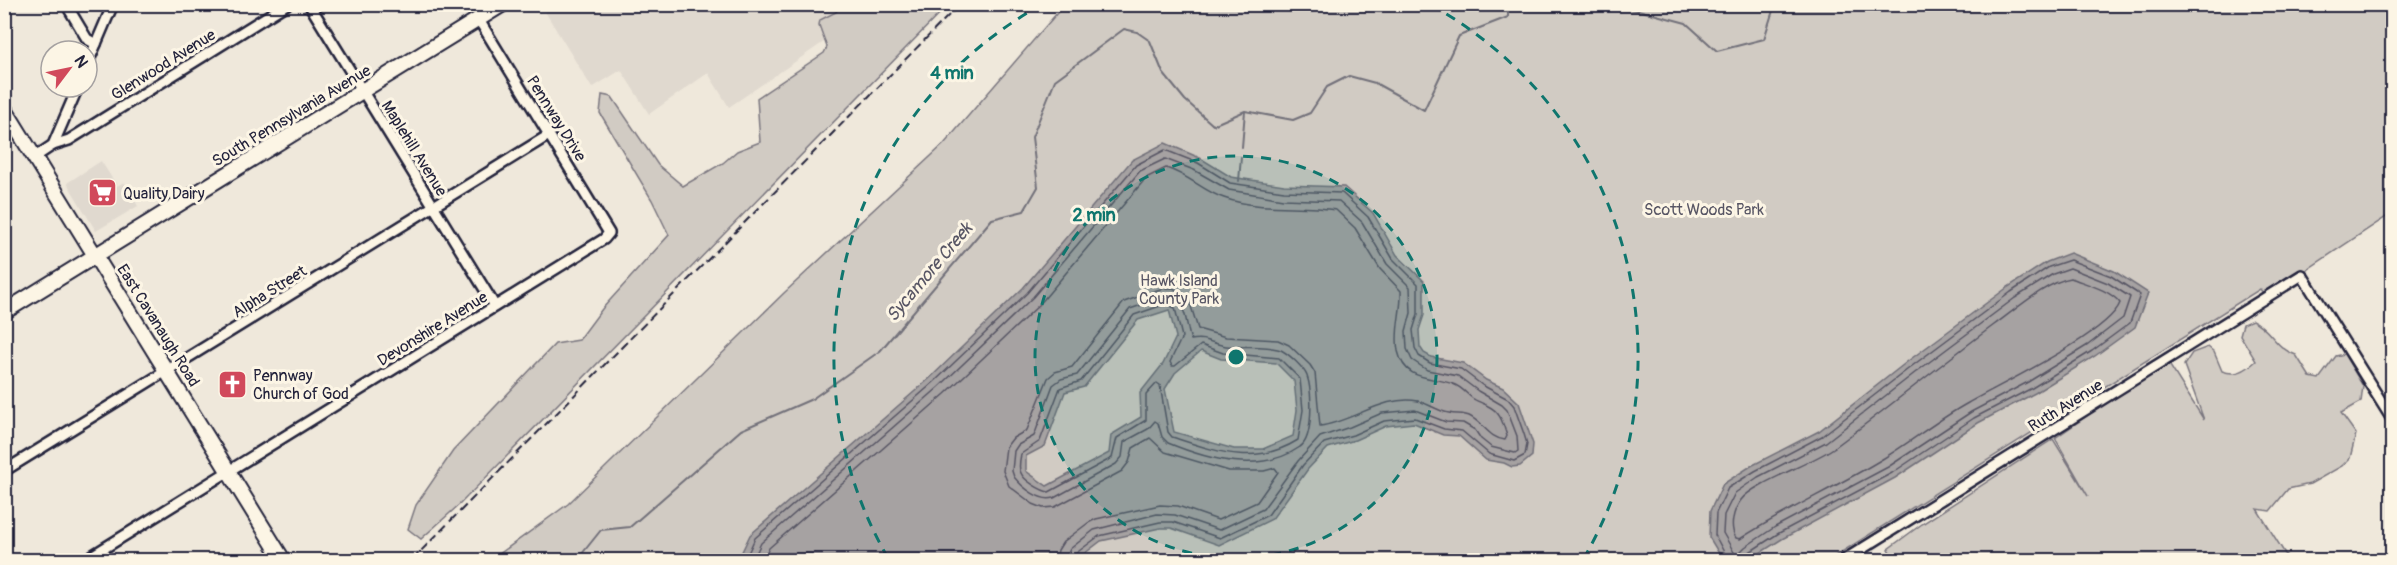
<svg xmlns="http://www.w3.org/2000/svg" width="2397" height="565" viewBox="0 0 2397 565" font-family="Pangolin,sans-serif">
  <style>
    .built { fill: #e0d9cf }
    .green { fill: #d1cbc3; stroke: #7a767f; stroke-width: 1.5 }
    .water { fill: #a6a2a2; stroke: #716f79; stroke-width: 1.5; fill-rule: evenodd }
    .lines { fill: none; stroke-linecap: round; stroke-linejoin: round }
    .shore { stroke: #575564; stroke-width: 1.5 }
    .stream { stroke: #716f79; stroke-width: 2 }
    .street-casing { stroke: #22223b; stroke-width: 14 }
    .secondary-casing { stroke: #22223b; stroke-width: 18 }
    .street { stroke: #fcf5e5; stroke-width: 9 }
    .secondary { stroke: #fcf5e5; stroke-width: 14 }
    .rail { stroke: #22223b; stroke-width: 2; stroke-dasharray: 9 4.5; stroke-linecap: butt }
    .ring { fill: none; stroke: #0f766e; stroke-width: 3; stroke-dasharray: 10 8 }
    .labels { text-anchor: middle; stroke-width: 6; stroke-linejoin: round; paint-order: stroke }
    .street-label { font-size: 16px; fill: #22223b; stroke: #fcf5e5 }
    .poi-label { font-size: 16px; fill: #22223b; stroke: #fcf5e5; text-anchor: start }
    .park-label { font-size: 16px; fill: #575564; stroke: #fcf5e5 }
    .water-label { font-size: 18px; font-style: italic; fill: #575564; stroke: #fcf5e5 }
    .centre { fill: #0f766e; stroke: #fcf5e5; stroke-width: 3 }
    .ring-label { font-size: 18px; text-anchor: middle; font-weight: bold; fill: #0f766e; stroke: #fcf5e5; stroke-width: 6; stroke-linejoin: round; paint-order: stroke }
  </style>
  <rect width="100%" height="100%" fill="#efe8db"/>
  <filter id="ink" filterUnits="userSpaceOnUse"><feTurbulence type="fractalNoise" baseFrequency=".0167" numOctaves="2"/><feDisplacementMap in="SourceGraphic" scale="12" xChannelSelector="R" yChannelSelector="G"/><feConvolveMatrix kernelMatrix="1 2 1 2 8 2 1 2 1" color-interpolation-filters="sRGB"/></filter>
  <g filter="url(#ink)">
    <g class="built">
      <polygon points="553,4 839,4 850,24 729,107 708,73 649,114 621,70 592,88 544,10"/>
      <polygon points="101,161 117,186 124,182 138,206 96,231 67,183"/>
    </g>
    <g class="green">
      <polygon points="841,5 948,5 460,504 421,539 408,529 416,505 453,451 555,344 579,340 602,309 669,235 652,200 600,113 602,95 612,97 658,165 683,186 723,163 737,151 760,142 757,98 824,53 827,47 819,25 820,20 836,12"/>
      <polygon points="1064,5 2392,5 2392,213 2266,297 2260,289 1829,560 491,560 568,504 784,293 944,144"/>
      <path d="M2252,320C2271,329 2276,349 2296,355L2310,377L2319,379L2336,356L2344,354L2363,386L2361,402L2341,413L2356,434L2350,458L2342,466L2310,484L2288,489L2270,511L2257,509L2289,560H1895L1888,549L1922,524L2053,439L2088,496L2055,438L2167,361L2204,420L2184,365L2192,353L2208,347L2214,352L2222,371C2236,376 2245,371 2256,361L2240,335L2243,324Z"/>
    </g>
    <g class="water">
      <path d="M1165,143L1200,158L1231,177L1284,185L1344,187L1373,213L1397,255L1424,281V315L1419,330L1420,347L1424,353L1431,357L1463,363L1486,380L1503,388L1519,403L1533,444L1532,456L1520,466L1512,467L1504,463L1486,460L1459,436L1443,435L1414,423L1386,426L1355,440L1328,448L1308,469L1272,519L1219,545L1171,528H1160L1101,541L1076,560H738L750,535L930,378L1023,288L1132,160ZM1169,310L1176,337L1163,364L1140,393L1141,417L1111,435L1109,453L1047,486L1026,471V456L1045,446L1065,392L1084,387L1138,320ZM1201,351L1221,359L1276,363L1294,381L1297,410L1293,436L1263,449H1234L1174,432L1165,389L1175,373Z"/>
      <polygon points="2070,253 2114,271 2148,293 2135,327 2095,356 2035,393 1978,423 1895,478 1782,539 1749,560 1723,560 1709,537 1710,511 1723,484 1751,466 1819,431 1908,361 2008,287 2047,262"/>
    </g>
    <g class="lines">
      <g class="shore">
        <polygon points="2070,268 2108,283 2130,297 2123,318 2088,345 2028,382 1971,412 1888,467 1775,527 1745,547 1738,554 1735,554 1723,533 1724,515 1735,493 1758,477 1826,442 1916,372 2015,298 2053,274"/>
        <path d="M2071,278C2086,284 2110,290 2120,303C2109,333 1999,385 1968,403C1939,419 1912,441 1884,458C1837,487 1786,509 1740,539L1736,538C1729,527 1733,511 1741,500C1753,483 1814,463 1835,447C1889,407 1940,365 1994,325C2015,310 2046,282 2071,278Z"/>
        <path d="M1165,297C1188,297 1185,325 1191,340C1207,337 1211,344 1226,346C1243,348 1264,344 1281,350C1289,354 1304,368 1307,376C1312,390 1314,438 1300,447C1261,474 1209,460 1168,443L1162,437L1158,423L1155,421L1148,429L1124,442L1122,457L1116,464L1054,498C1040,502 1023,488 1014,477L1012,471L1014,451L1018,445L1034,436L1053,385L1061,379L1077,375L1130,309Z"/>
        <path d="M1166,304L1175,308L1182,337L1170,362L1172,366H1175L1201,345L1223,353L1279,358L1300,379L1303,410L1298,440C1255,467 1216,451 1172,437L1168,432L1160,385L1157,383L1146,395V420L1117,438L1112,458L1049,492C1042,491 1024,481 1021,473C1018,469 1020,459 1021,454L1040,441L1060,388L1081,381L1134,315Z"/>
        <polyline points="745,560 755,538 934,382 1027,293 1136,165 1165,150 1198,163 1230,183 1284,191 1342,193 1368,217 1393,259 1418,284 1418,314 1413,330 1415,348 1419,356 1430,363 1461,369 1482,385 1508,399 1514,406 1524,434 1527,444 1525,455 1514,461 1489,454 1462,431 1444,429 1415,418 1384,421 1353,435 1324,443 1303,465 1268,515 1220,538 1173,522 1160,522 1099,536 1075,554 1073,560"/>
        <polyline points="753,560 761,543 939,387 1033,297 1140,171 1165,159 1194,170 1229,190 1283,199 1339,201 1362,222 1387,264 1410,287 1411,313 1406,331 1407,349 1412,360 1427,370 1458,376 1478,391 1502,405 1507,410 1517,436 1518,451 1515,453 1491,447 1481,439 1475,430 1463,423 1446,422 1415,410 1382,413 1350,427 1320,437 1298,461 1263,509 1219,530 1175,515 1157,514 1094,530 1070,549 1065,560"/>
        <path d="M763,560L769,548L945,394L1039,305L1146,178L1166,168C1189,175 1204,192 1224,198C1260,211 1299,204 1336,210L1355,228L1380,269L1401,291C1402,311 1394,330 1398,351C1405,382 1431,376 1453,384C1460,386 1466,393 1472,398C1476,401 1483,403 1488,406C1501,412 1503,424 1507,436L1505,440C1489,438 1485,425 1471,417C1464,413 1457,415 1449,413C1438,411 1429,404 1418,401C1385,394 1352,422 1320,426L1315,373L1310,365L1289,345L1278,340L1226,337L1198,329L1190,303L1185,295L1173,288L1160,289L1124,302L1072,367L1055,372L1048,378L1027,430L1013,438L1006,447L1003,471L1009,486L1033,504L1043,508L1055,507L1122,471L1129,462L1133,448L1150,438L1165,452L1229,471H1264L1275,468L1278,472L1257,502L1218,520L1178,506L1160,505L1096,519L1088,523L1063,542L1058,550L1056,560"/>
        <polyline points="1728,560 1715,535 1716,513 1728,488 1755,471 1822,436 1912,366 2011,292 2049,267 2070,260 2111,276 2140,295 2130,323 2092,351 2032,388 1974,418 1892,473 1779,533 1748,553 1746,560"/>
      </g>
      <g class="stream">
        <polyline points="1583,4 1638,10 1686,23 1717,51 1764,39 1775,4"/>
        <polyline points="1242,147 1245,111"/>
        <polyline points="1239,181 1241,157"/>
        <polyline points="577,560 601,530 630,527 741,430 812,399 880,351 992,219 1024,211 1038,187 1032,137 1055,80 1124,29 1137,32 1150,41 1163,73 1185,100 1213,125 1245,111 1293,120 1310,113 1327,87 1349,76 1375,83 1424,110 1459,36 1508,17 1508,4"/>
      </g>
      <defs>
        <g id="street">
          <polyline points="66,4 87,39 96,44"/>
          <polyline points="309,4 495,306"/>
          <polyline points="87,65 113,4"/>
          <polyline points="53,145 69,140 287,4"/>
          <polyline points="35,157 53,145 78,87"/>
          <polyline points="4,471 549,135"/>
          <polyline points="85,560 604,239 609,233 479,20"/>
          <polyline points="1844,560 2302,275 2392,419"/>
        </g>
        <g id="secondary">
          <polyline points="4,108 283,560"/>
          <polyline points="4,312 503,4"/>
        </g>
      </defs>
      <use href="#street" class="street-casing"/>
      <use href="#secondary" class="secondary-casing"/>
      <use href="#street" class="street"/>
      <use href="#secondary" class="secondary"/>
      <polyline class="rail" points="412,560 960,4"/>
    </g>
  </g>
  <circle cx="1236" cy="357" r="201" fill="#0f766e" fill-opacity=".12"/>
  <g class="ring">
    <circle cx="1236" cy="357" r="201"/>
    <path d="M888 558A402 402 0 0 1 1041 5M1431 5A402 402 0 0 1 1584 558"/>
  </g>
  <defs>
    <symbol id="supermarket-square" viewBox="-11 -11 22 22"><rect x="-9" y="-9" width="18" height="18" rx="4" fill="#d1495b" stroke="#fcf5e5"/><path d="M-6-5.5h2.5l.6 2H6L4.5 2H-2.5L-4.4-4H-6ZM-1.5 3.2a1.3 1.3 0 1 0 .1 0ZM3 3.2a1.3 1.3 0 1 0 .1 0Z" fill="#fff"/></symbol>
    <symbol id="church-square" viewBox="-11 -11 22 22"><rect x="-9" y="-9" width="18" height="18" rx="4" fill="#d1495b" stroke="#fcf5e5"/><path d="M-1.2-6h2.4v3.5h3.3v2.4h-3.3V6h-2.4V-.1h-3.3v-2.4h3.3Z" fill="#fff"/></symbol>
  </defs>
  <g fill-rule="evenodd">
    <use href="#supermarket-square" x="86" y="176" width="33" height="33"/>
    <use href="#church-square" x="216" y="368" width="33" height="33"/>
  </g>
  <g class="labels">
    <g class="street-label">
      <text transform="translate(163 64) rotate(-32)" y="6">Glenwood Avenue</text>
      <text transform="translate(291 115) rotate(-31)" y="6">South Pennsylvania Avenue</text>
      <text transform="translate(557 118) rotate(58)" y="6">Pennway Drive</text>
      <text transform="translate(415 148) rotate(58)" y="6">Maplehill Avenue</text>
      <text transform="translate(269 291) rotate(-32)" y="6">Alpha Street</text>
      <text transform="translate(159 325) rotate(58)" y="6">East Cavanaugh Road</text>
      <text transform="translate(432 328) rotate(-32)" y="6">Devonshire Avenue</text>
      <text transform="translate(2065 405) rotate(-32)" y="6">Ruth Avenue</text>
    </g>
    <g class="poi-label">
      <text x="123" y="199">Quality Dairy</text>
      <text x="253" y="381">Pennway<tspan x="253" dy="18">Church of God</tspan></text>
    </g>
    <g class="park-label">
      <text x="1704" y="215">Scott Woods Park</text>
      <text x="1179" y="286">Hawk Island<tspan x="1179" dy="18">County Park</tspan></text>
    </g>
    <g class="water-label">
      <text transform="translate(929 272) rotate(-50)" y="6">Sycamore Creek</text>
    </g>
  </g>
  <circle cx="1236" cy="357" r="9" class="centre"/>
  <g class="ring-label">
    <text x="952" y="79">4 min</text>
    <text x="1094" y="221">2 min</text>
  </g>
  <rect width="2397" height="565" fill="none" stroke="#fcf5e5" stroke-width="24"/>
  <rect x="12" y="12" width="2373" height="541" fill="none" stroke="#22223b" stroke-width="2" filter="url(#ink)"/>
  <g transform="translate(69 69) rotate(58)"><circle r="28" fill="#fcf5e5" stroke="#a5a1a1" stroke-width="1.5"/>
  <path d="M0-4.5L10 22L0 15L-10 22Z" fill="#d1495b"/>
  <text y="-9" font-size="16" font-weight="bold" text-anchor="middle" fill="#22223b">N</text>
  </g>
</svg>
